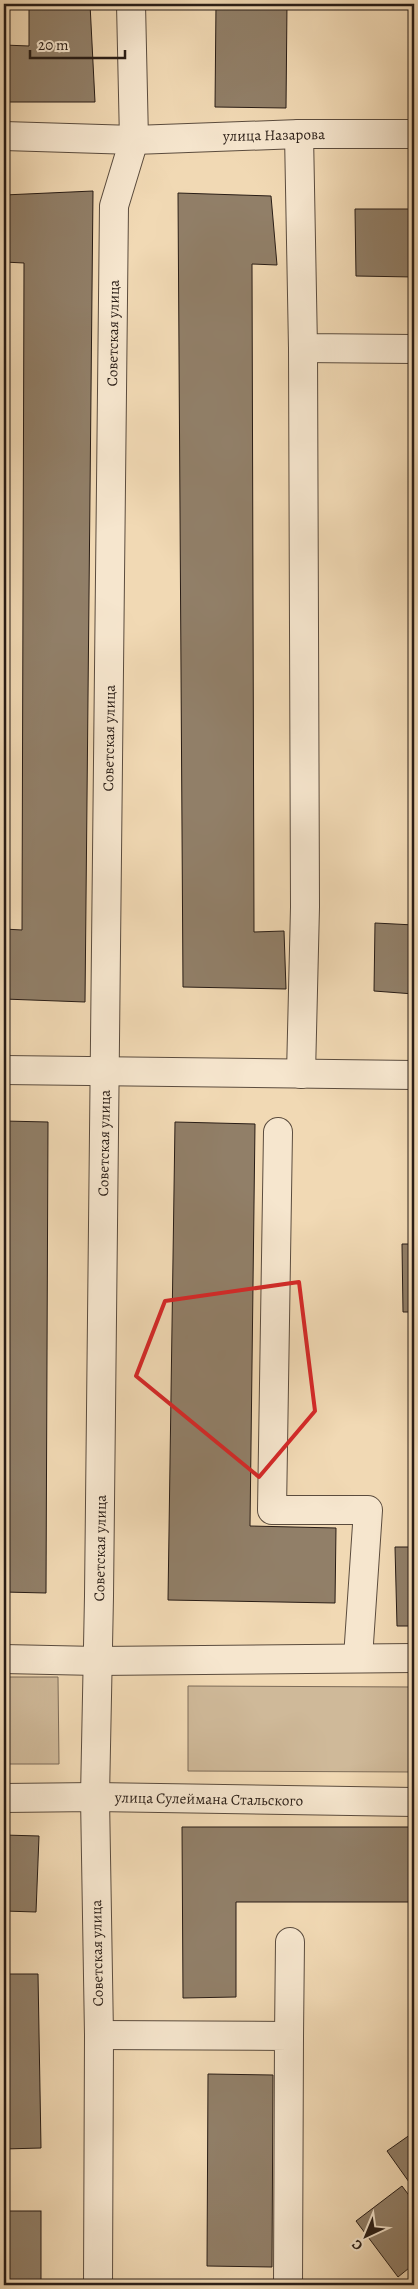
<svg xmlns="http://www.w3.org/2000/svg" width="418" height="2289" viewBox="0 0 418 2289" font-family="Alegreya,serif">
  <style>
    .green { fill: #cfb999; stroke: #7c6b58 }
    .building { fill: #917f68; stroke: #291d16 }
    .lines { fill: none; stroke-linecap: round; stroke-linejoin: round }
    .minor-casing { stroke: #5b4c3e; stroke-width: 30 }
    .minor { stroke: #f6e6ce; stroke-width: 28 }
    .marked { fill: none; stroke: #d62828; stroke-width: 4; stroke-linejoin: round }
    .labels { text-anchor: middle; stroke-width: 4.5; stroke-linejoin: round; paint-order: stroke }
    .street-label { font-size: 15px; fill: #291d16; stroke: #f6e6ce }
  </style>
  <rect width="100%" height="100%" fill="#f1d9b4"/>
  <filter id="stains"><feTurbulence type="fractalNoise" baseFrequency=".004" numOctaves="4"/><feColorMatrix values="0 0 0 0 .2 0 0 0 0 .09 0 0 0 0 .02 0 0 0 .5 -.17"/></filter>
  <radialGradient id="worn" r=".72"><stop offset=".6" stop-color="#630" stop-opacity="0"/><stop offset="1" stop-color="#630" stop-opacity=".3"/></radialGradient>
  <g class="green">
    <polygon points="4,1677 58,1677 59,1764 4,1764"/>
    <polygon points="188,1686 414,1687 414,1772 188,1771"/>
  </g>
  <g class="building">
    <polygon points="29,4 90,4 95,102 4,102 4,45 29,46"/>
    <polygon points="216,4 287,4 286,108 215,107"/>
    <polygon points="93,191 85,1002 4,999 4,929 22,930 24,263 4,262 4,195"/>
    <polygon points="178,193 271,196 277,265 252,264 254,932 284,931 286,989 183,987"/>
    <polygon points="355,209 414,209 414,277 356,276"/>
    <polygon points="375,923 414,925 414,994 374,991"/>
    <polygon points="4,1121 48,1122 46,1593 4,1592"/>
    <polygon points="175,1122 255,1124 250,1526 336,1528 335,1603 168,1600"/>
    <polygon points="402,1244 414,1244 414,1312 403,1312"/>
    <polygon points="395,1547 414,1547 414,1626 397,1626"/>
    <polygon points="182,1827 414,1827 414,1902 236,1902 236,1997 183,1998"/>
    <polygon points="4,1835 39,1836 36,1912 4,1911"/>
    <polygon points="4,1974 38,1974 41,2148 4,2149"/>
    <polygon points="208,2074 273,2075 272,2267 207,2266"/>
    <polygon points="414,2132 414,2189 387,2151"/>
    <polygon points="402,2186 414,2202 414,2264 398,2277 356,2221"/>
    <rect x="4" y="2211" width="37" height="74"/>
  </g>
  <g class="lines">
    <defs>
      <g id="minor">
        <polyline points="299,134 303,348 414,349"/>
        <polyline points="4,136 134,140 299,134 414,134"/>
        <polyline points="4,1070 414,1075"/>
        <polyline points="301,1074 305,907 303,348"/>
        <polyline points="278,1132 272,1510 368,1510 358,1658"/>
        <polyline points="4,1659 97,1661 414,1658"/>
        <polyline points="4,1798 95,1797 414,1802"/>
        <polyline points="99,2035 289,2036 288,2285"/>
        <polyline points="289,2036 290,1942"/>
        <polyline points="98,2285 99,2035 95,1797 99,1596 114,206 134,140 131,4"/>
      </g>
    </defs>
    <use href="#minor" class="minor-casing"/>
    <use href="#minor" class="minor"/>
  </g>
  <path class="marked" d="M299,1282L315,1411L259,1477L136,1376L165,1301Z"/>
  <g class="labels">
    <g class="street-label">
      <text transform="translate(274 135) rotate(-1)" y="5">улица Назарова</text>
      <text transform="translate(113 333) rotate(-89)" y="5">Советская улица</text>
      <text transform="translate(109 738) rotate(-89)" y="5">Советская улица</text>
      <text transform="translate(104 1143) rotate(-89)" y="5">Советская улица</text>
      <text transform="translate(100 1548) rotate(-89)" y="5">Советская улица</text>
      <text transform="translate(209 1799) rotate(1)" y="5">улица Сулеймана Стальского</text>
      <text transform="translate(97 1953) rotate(-91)" y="5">Советская улица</text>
    </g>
  </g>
  <rect width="418" height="2289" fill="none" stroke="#f1d9b4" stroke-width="20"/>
  <rect x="5" y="5" width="408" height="2279" fill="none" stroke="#291d16" stroke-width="2.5"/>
  <rect x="10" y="10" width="398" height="2269" fill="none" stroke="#291d16"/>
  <g transform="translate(366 2236) rotate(224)" stroke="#f6e6ce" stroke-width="4" paint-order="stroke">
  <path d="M0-4L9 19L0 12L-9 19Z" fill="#291d16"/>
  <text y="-8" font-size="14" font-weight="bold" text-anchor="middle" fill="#291d16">С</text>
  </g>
  <path d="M30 50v8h95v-8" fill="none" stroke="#291d16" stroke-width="2.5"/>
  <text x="38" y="50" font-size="15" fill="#291d16" stroke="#f6e6ce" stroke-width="4" paint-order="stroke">20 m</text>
  <rect width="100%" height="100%" filter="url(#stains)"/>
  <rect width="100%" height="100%" fill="url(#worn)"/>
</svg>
